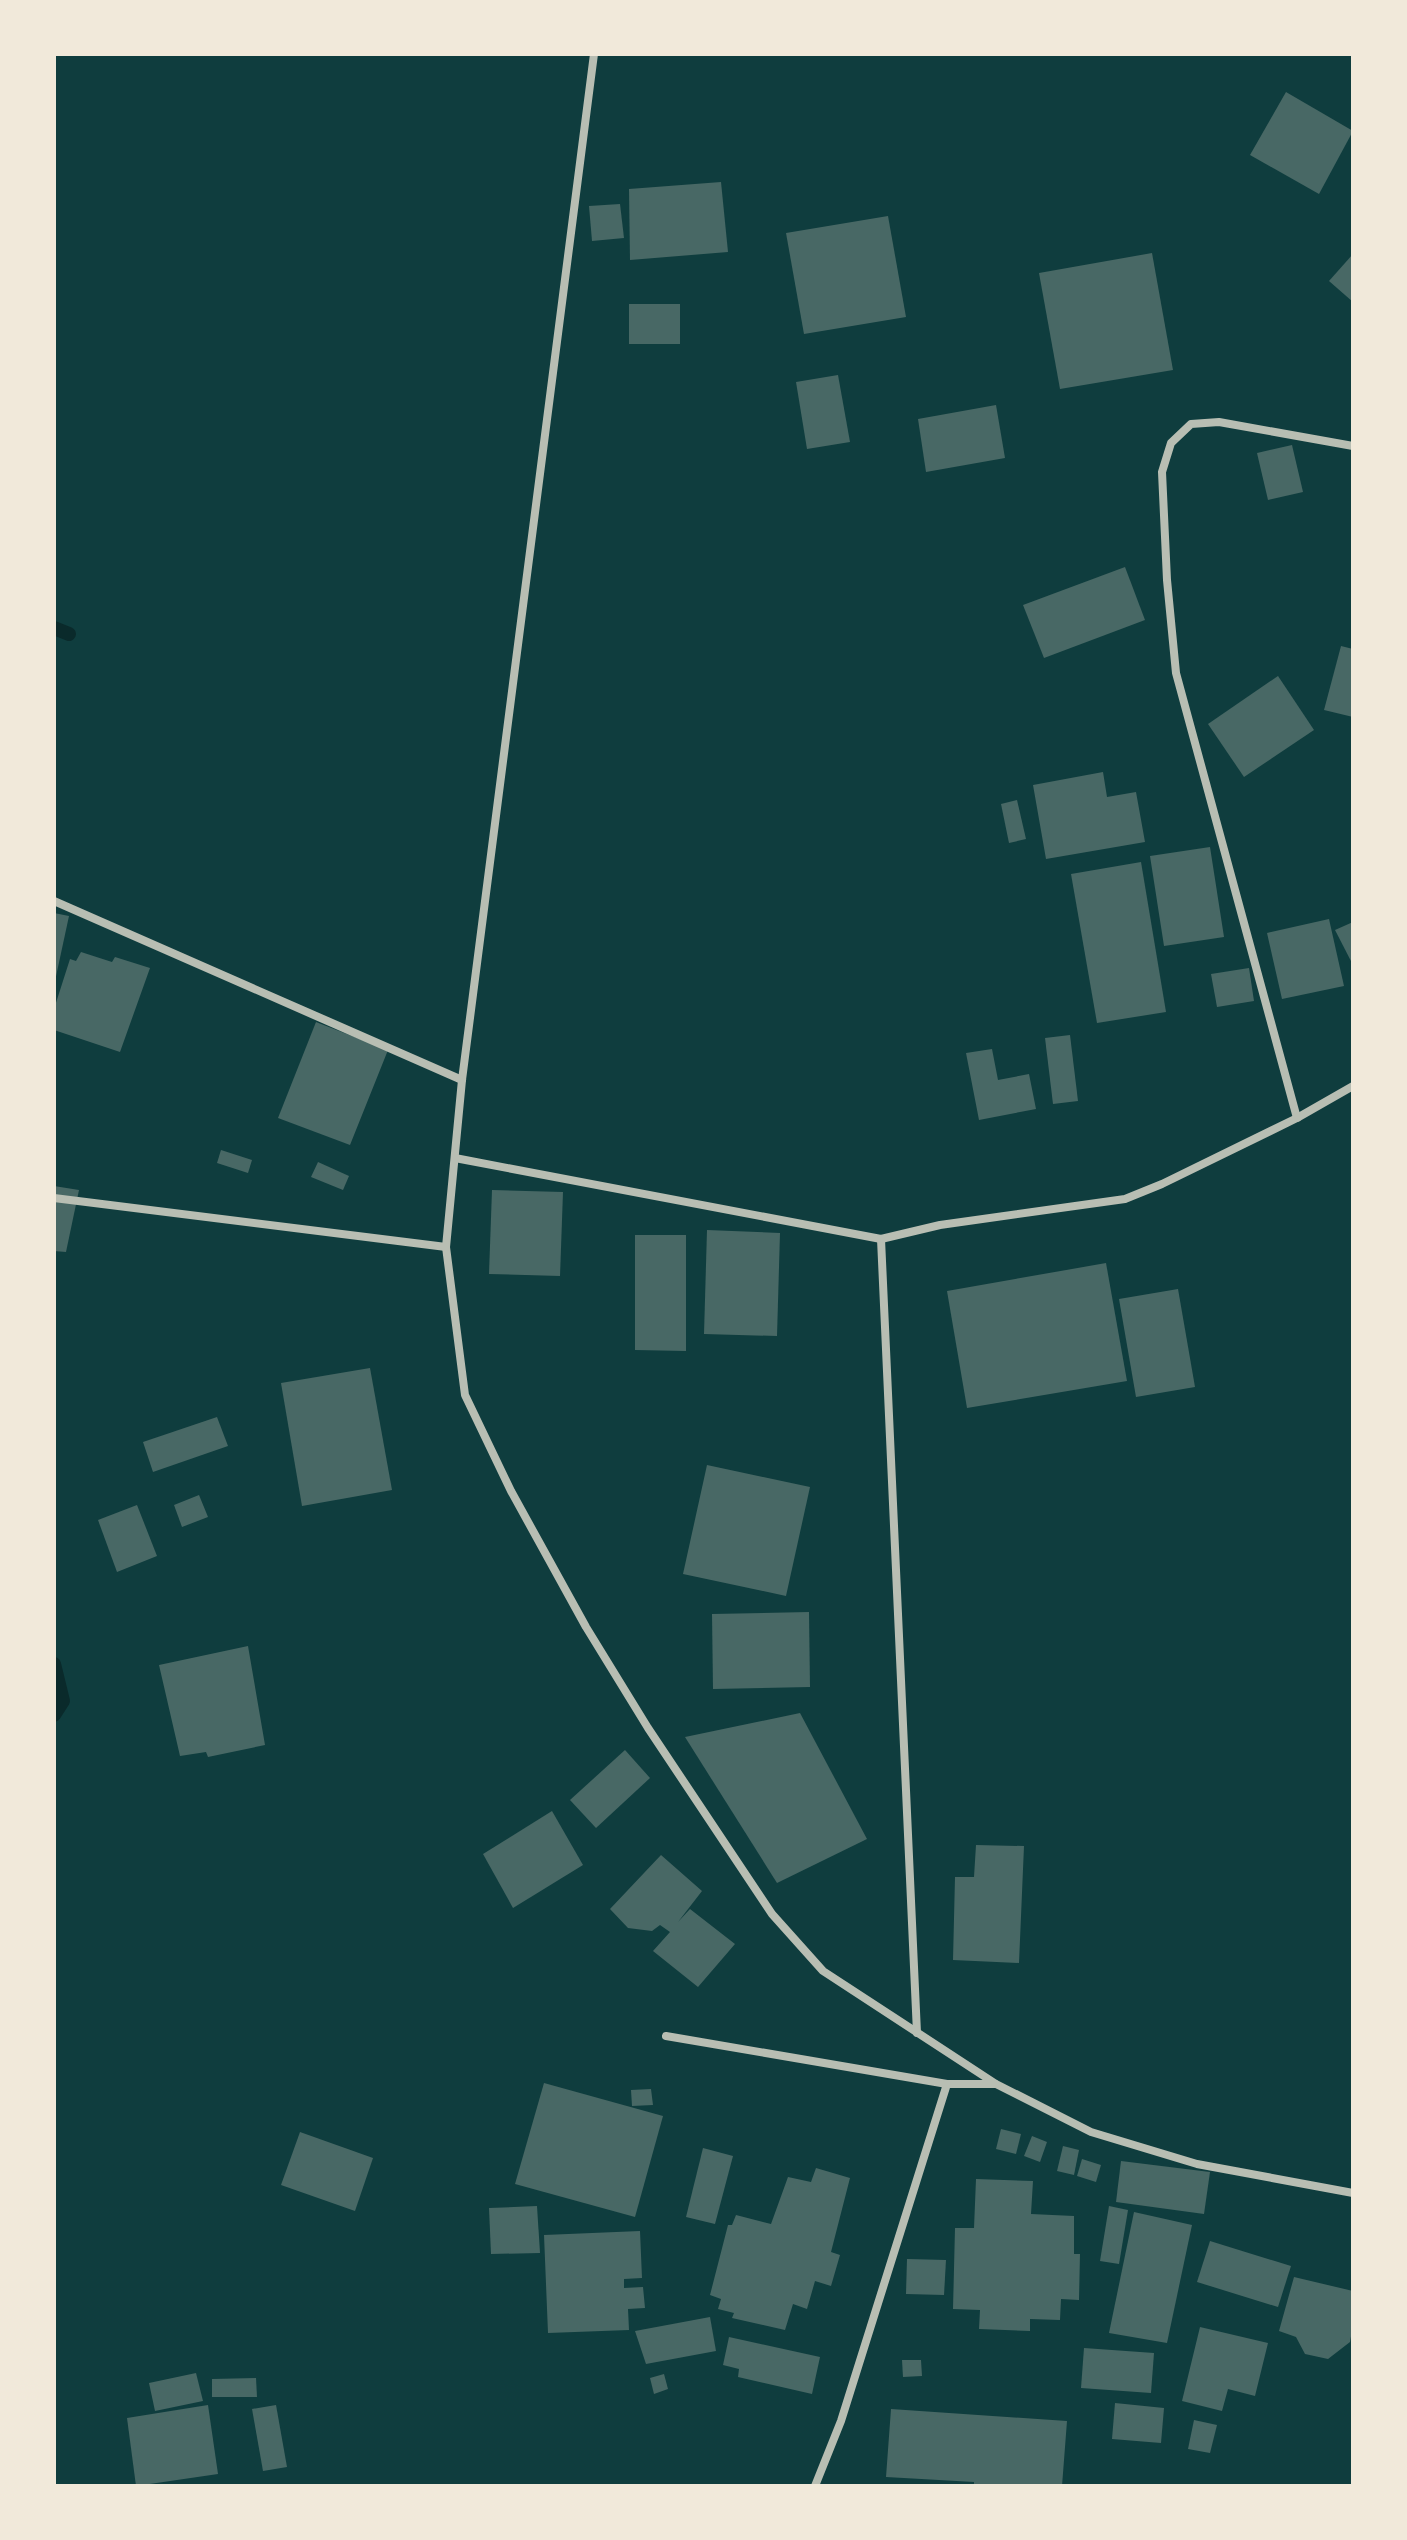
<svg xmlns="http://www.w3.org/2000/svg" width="1407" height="2540" viewBox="0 0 1407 2540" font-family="'PT Sans',sans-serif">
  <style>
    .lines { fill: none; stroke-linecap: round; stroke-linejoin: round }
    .stream { stroke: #0a2a2b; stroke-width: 14 }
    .building { fill: #486865 }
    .minor { stroke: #b8beb3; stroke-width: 8 }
  </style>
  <rect width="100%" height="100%" fill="#0f3d3e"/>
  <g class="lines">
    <g class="stream">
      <polyline points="54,628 69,634"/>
      <polyline points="54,1664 63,1701 54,1715"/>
    </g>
  </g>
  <g class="building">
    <polygon points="1286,92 1353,131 1319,194 1250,155"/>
    <polygon points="721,182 728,252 630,260 629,189"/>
    <polygon points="620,204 624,238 592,241 589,206"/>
    <polygon points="888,216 906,317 804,334 786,233"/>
    <polygon points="1152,253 1173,370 1060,389 1039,273"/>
    <polygon points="1353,254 1353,302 1329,281"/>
    <rect x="629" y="304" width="51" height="40"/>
    <polygon points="838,375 850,442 807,449 796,382"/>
    <polygon points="996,405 1005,458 926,472 918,419"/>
    <polygon points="1292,445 1303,492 1268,500 1257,453"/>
    <polygon points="1125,567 1145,620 1044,658 1023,605"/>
    <polygon points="1341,646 1353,649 1353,717 1324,710"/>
    <polygon points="1278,676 1314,730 1244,777 1208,724"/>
    <polygon points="1103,772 1107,797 1136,792 1145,842 1046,859 1033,785"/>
    <polygon points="1017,800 1026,839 1009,843 1001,804"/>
    <polygon points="1210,847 1224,937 1164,946 1150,856"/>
    <polygon points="1141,862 1166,1012 1097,1023 1071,874"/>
    <polygon points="54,913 69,916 55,981 54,981"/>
    <polygon points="1329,919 1344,986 1282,999 1267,933"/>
    <polygon points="1353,922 1353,965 1335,930"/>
    <polygon points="81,952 112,962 115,957 150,968 120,1052 54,1030 54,1009 70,959 76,961"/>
    <polygon points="1249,968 1254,1001 1217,1007 1211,974"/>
    <polygon points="316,1022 388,1050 350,1145 278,1118"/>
    <polygon points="1070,1035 1078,1101 1053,1104 1045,1038"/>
    <polygon points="992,1049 998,1080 1029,1074 1036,1109 979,1120 966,1053"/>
    <polygon points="221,1150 252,1160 248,1173 217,1163"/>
    <polygon points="318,1162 349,1176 343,1190 311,1177"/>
    <polygon points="54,1186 79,1190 66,1252 54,1251"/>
    <polygon points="492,1190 563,1192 560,1276 489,1274"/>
    <polygon points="707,1230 780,1233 777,1336 704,1334"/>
    <polygon points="635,1235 686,1235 686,1351 635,1350"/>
    <polygon points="1106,1263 1127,1381 967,1408 947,1291"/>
    <polygon points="1178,1289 1195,1387 1136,1397 1119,1299"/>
    <polygon points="370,1368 392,1490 302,1506 281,1383"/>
    <polygon points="217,1417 228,1446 153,1472 143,1442"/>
    <polygon points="707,1465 810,1487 786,1596 683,1574"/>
    <polygon points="199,1495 208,1517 182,1527 174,1505"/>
    <polygon points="137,1505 157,1556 117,1572 98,1520"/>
    <polygon points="809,1612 810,1687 713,1689 712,1614"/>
    <polygon points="248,1646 265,1745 208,1757 206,1752 180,1756 159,1665"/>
    <polygon points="800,1713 867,1839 777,1883 685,1737"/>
    <polygon points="625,1750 650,1778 596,1828 570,1800"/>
    <polygon points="552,1811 583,1865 513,1908 483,1854"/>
    <polygon points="976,1845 1024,1846 1019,1963 953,1960 955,1877 974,1877"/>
    <polygon points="661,1855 702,1891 678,1922 690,1909 735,1944 698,1987 653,1951 670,1932 660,1925 652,1931 628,1928 610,1909"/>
    <polygon points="544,2083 663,2116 635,2217 515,2184"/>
    <polygon points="651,2089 653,2105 632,2106 631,2090"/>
    <polygon points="1001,2129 1021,2134 1016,2154 996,2149"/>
    <polygon points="300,2132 373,2158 355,2211 281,2185"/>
    <polygon points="1032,2136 1047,2142 1040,2162 1024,2156"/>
    <polygon points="1063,2146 1079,2150 1074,2175 1057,2171"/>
    <polygon points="703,2148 733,2156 715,2224 686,2217"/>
    <polygon points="1082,2159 1101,2165 1096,2182 1077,2176"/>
    <polygon points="1121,2161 1210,2172 1204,2214 1116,2202"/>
    <polygon points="816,2168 850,2178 831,2252 840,2255 831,2286 815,2281 807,2309 793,2304 785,2330 732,2318 734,2313 718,2309 721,2299 710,2295 728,2225 732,2225 736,2215 771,2224 788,2177 811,2182"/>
    <polygon points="976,2179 1033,2181 1031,2214 1074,2216 1074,2254 1080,2254 1079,2300 1061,2299 1060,2320 1030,2319 1030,2331 979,2329 980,2310 953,2309 955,2228 974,2228"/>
    <polygon points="537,2206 540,2253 491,2254 489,2208"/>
    <polygon points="1109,2206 1128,2210 1119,2264 1100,2261"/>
    <polygon points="1134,2212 1192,2225 1167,2343 1109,2333"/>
    <polygon points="640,2231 642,2278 624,2279 624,2288 643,2287 645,2308 628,2309 629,2330 548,2333 544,2235"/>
    <polygon points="1210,2241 1291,2266 1278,2307 1197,2282"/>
    <polygon points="907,2259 946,2260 944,2295 906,2294"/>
    <polygon points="1294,2277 1353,2291 1353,2325 1350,2342 1328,2359 1305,2354 1296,2337 1279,2331"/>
    <polygon points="710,2317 716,2351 646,2364 635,2331"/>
    <polygon points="1200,2327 1268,2343 1255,2396 1228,2389 1222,2411 1182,2401"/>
    <polygon points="729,2337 820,2357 812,2394 738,2377 739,2369 723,2365"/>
    <polygon points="1084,2348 1154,2353 1151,2393 1081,2388"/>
    <polygon points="902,2360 921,2360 922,2376 903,2377"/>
    <polygon points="196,2373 203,2401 155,2411 149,2383"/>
    <polygon points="664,2374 668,2389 654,2394 650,2378"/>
    <polygon points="256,2378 257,2397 212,2397 212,2379"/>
    <polygon points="1115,2403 1164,2408 1161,2443 1112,2439"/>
    <polygon points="208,2405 218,2474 136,2486 127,2418"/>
    <polygon points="276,2405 287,2467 263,2471 252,2409"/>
    <polygon points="891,2409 1067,2421 1062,2486 974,2486 974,2482 886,2477"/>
    <polygon points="1194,2420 1217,2425 1210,2453 1188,2449"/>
  </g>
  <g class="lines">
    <g class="minor">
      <polyline points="594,54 462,1080 446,1247 465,1395 511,1491 586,1627 648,1728 772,1914 823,1971 996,2084 1091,2132 1197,2164 1353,2193"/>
      <polyline points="54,901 462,1080"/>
      <polyline points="1297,1118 1176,673 1167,580 1162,472 1171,443 1191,424 1219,422 1353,446"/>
      <polyline points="455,1158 881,1239 940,1225 1125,1199 1162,1184 1297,1118 1353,1086"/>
      <polyline points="54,1198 446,1247"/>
      <polyline points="881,1239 917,2033"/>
      <polyline points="666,2036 947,2084 995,2084"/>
      <polyline points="815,2486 841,2421 947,2084"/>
    </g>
  </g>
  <rect width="1407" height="2540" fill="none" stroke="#f1e9da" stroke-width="112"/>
</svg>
